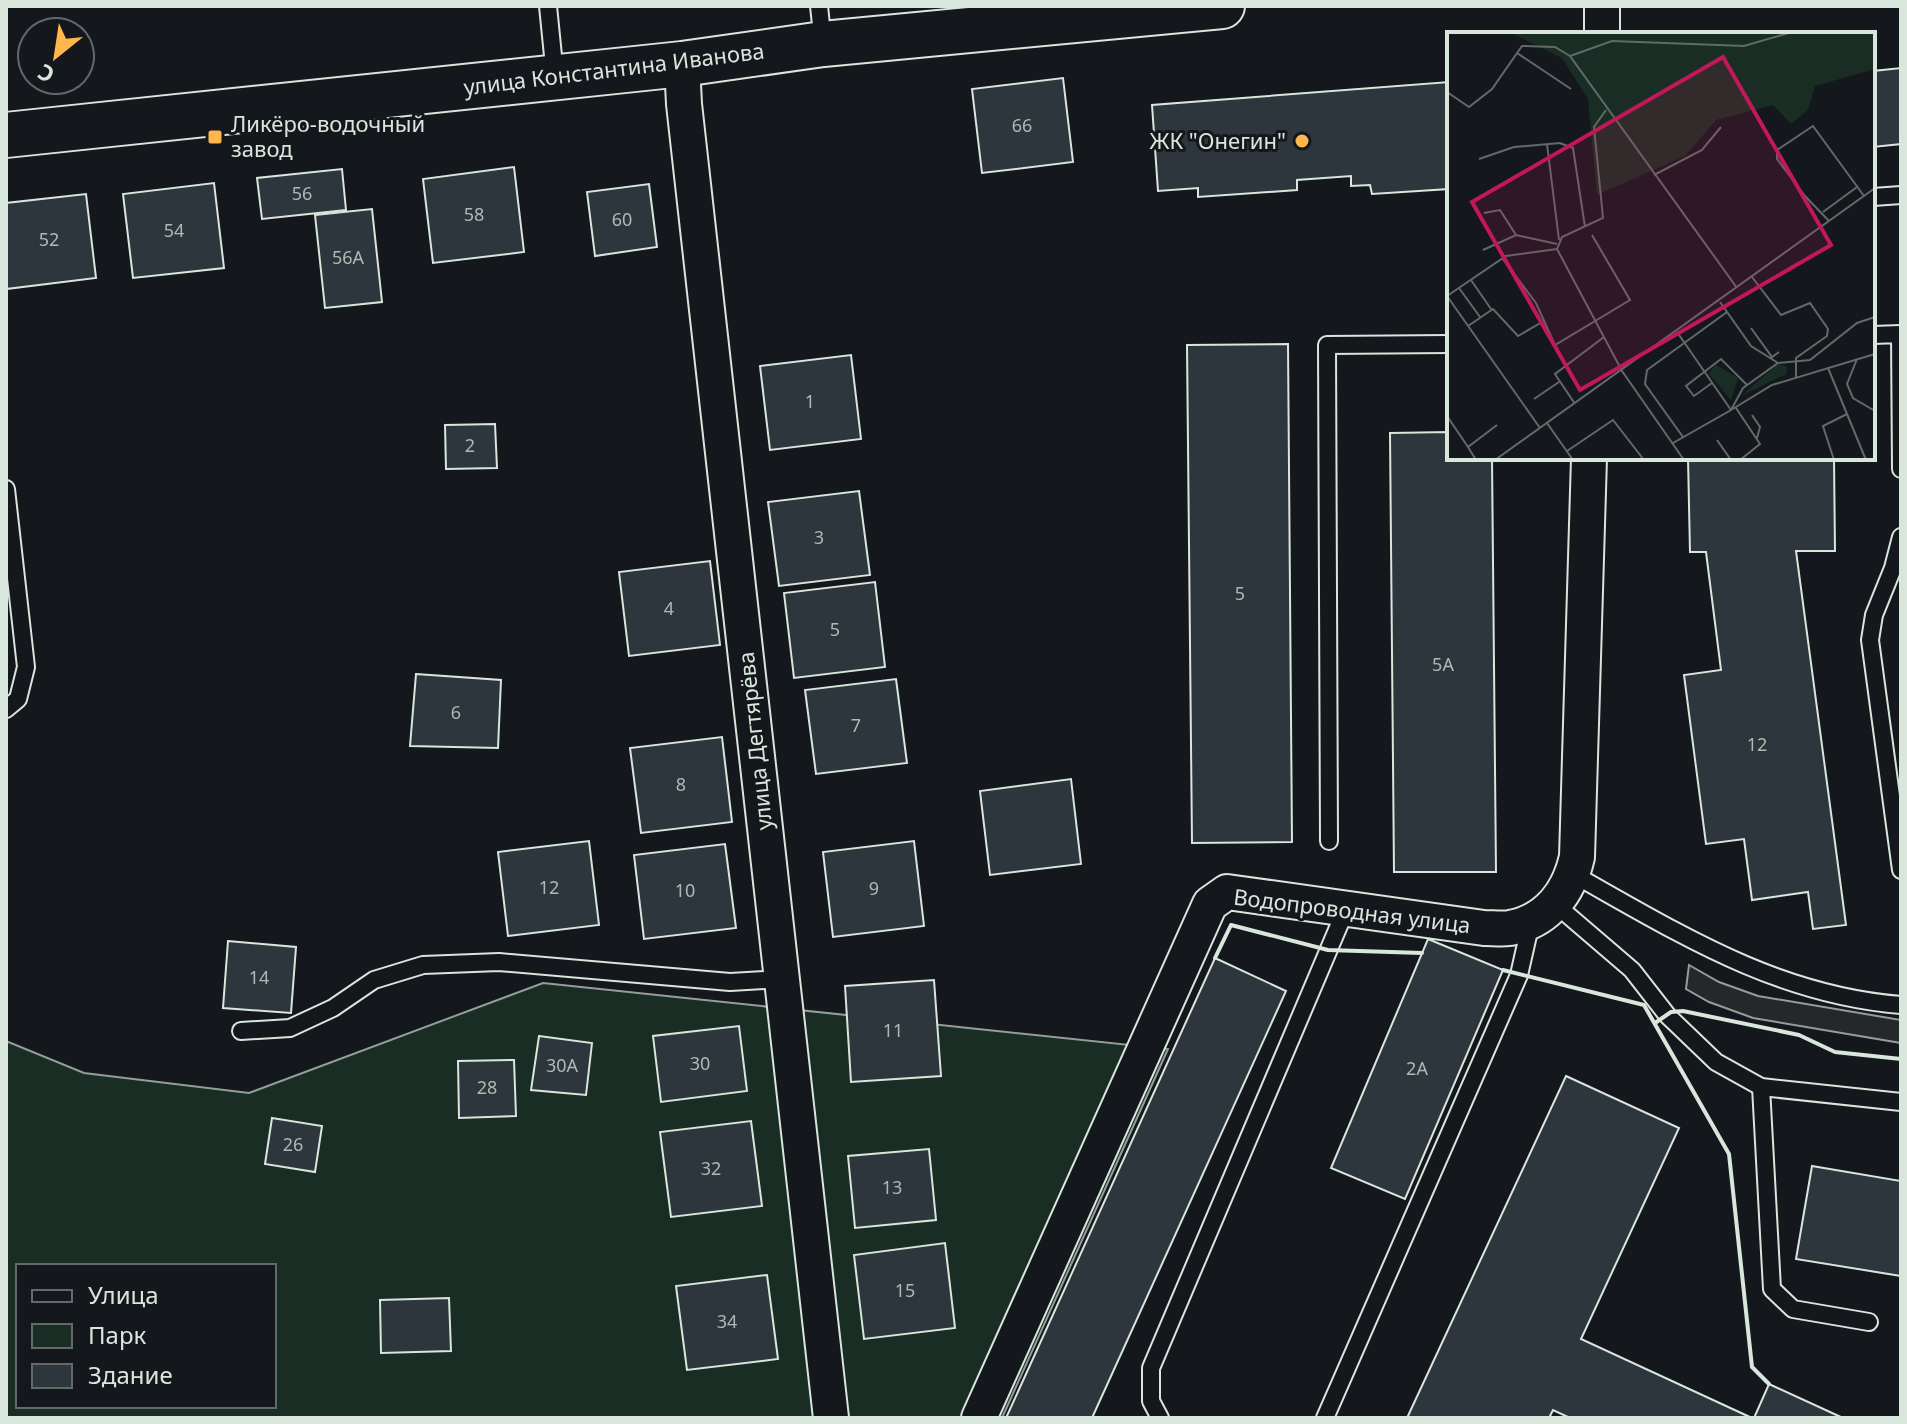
<svg xmlns="http://www.w3.org/2000/svg" width="1907" height="1424" viewBox="0 0 1907 1424" font-family="'Noto Sans',sans-serif">
  <style>
    .green { fill: #1a2d24; stroke: #939e99; stroke-width: 2; fill-rule: evenodd }
    .parking { fill: #24282b; stroke: #939e99; stroke-width: 2 }
    .building { fill: #2c363c; stroke: #d8e6dc; stroke-width: 2 }
    .lines { fill: none; stroke-linecap: round; stroke-linejoin: round }
    .lane-casing { stroke: #d8e6dc; stroke-width: 20 }
    .street-casing { stroke: #d8e6dc; stroke-width: 38 }
    .secondary-casing { stroke: #d8e6dc; stroke-width: 48 }
    .lane { stroke: #14181c; stroke-width: 16 }
    .street { stroke: #14181c; stroke-width: 34 }
    .secondary { stroke: #14181c; stroke-width: 44 }
    .wall { stroke: #d8e6dc; stroke-width: 4 }
    .poi-dot { fill: #ffb74d; stroke: #14181c; stroke-width: 3 }
    .labels { text-anchor: middle; stroke-width: 6; stroke-linejoin: round; paint-order: stroke }
    .number-label { font-size: 18px; fill: #adbab4 }
    .street-label { font-size: 22px; fill: #d8e6dc; stroke: #14181c }
    .poi-label { font-size: 22px; fill: #d8e6dc; stroke: #14181c; text-anchor: start }
    .inset-road { fill: none; stroke: #626a69; stroke-width: 2 }
    .view { fill: #c2185b; fill-opacity: 0.15; stroke: #c2185b; stroke-width: 4 }
    .inset-edge { fill: none; stroke: #d8e6dc; stroke-width: 4 }
  </style>
  <rect width="100%" height="100%" fill="#14181c"/>
  <path class="green" d="M543,983L1168,1049L1002,1418H6V1041L84,1073L249,1093ZM18,1266H274V1406H18Z"/>
  <polygon class="parking" points="1689,965 1719,982 1758,996 1901,1020 1901,1043 1753,1018 1709,1002 1686,989"/>
  <g class="building">
    <polygon points="1901,68 1901,144 1873,147 1873,71"/>
    <polygon points="1063,78 1073,162 982,173 972,89"/>
    <polygon points="1449,82 1449,189 1372,194 1370,185 1351,186 1351,176 1297,180 1297,190 1198,197 1198,188 1158,191 1152,105"/>
    <polygon points="514,167 524,252 433,263 423,179"/>
    <polygon points="342,169 346,210 262,219 257,178"/>
    <polygon points="214,183 224,268 133,278 123,194"/>
    <polygon points="649,184 657,247 595,256 587,192"/>
    <polygon points="86,194 96,278 6,289 6,203"/>
    <polygon points="372,209 382,302 325,308 315,215"/>
    <polygon points="1288,344 1292,842 1192,843 1187,345"/>
    <polygon points="851,355 861,439 770,450 760,366"/>
    <polygon points="495,424 497,468 446,469 445,425"/>
    <polygon points="1449,432 1449,458 1492,458 1496,872 1394,872 1390,433"/>
    <polygon points="1688,458 1834,458 1835,551 1796,551 1846,925 1813,929 1808,892 1752,900 1744,839 1706,844 1684,675 1721,670 1706,552 1690,552"/>
    <polygon points="859,491 870,575 779,586 768,502"/>
    <polygon points="710,561 720,645 629,656 619,572"/>
    <polygon points="875,582 885,667 794,678 784,593"/>
    <polygon points="416,674 501,680 498,748 410,746"/>
    <polygon points="896,679 907,763 816,774 805,690"/>
    <polygon points="722,737 732,822 641,833 630,748"/>
    <polygon points="1071,779 1081,864 990,875 980,791"/>
    <polygon points="589,841 599,925 508,936 498,852"/>
    <polygon points="914,841 924,926 833,937 823,852"/>
    <polygon points="725,844 736,928 644,939 634,855"/>
    <polygon points="1428,939 1503,970 1405,1199 1331,1168"/>
    <polygon points="228,941 296,947 291,1013 223,1008"/>
    <polygon points="1215,958 1286,991 1092,1418 1006,1418"/>
    <polygon points="934,980 941,1076 851,1082 845,986"/>
    <polygon points="739,1026 747,1091 661,1102 653,1036"/>
    <polygon points="539,1036 592,1043 586,1095 531,1090"/>
    <polygon points="514,1060 516,1116 459,1118 458,1061"/>
    <polygon points="1566,1076 1679,1128 1581,1339 1752,1418 1570,1418 1553,1410 1549,1418 1407,1418"/>
    <polygon points="272,1118 322,1126 315,1172 265,1164"/>
    <polygon points="751,1121 762,1206 671,1217 660,1132"/>
    <polygon points="929,1149 936,1220 855,1228 848,1156"/>
    <polygon points="1812,1166 1901,1181 1901,1276 1796,1259"/>
    <polygon points="945,1243 955,1328 864,1339 854,1255"/>
    <polygon points="767,1275 778,1359 687,1370 676,1286"/>
    <polygon points="449,1298 451,1351 381,1353 380,1300"/>
    <polygon points="1769,1384 1843,1418 1754,1418"/>
  </g>
  <g class="lines">
    <defs>
      <g id="lane">
        <polyline points="548,6 555,76"/>
        <polyline points="819,6 823,44"/>
        <polyline points="1873,197 1901,195"/>
        <polyline points="1873,335 1900,334 1901,469"/>
        <polyline points="6,489 26,667 18,699 6,709"/>
        <polyline points="1901,537 1893,568 1874,615 1870,640 1901,870"/>
        <polyline points="1329,841 1327,345 1449,344"/>
        <path d="M1573,874C1680,934 1776,995 1901,1005"/>
        <polyline points="1555,904 1632,970 1667,1015 1716,1062 1761,1087 1901,1102"/>
        <polyline points="241,1031 290,1028 333,1008 374,980 423,965 499,962 730,982 782,979"/>
        <polyline points="1761,1087 1772,1289 1793,1309 1869,1322"/>
        <polyline points="1160,1418 1151,1401 1151,1368 1346,909"/>
        <polyline points="1325,1418 1519,975 1531,922"/>
      </g>
      <g id="street">
        <polyline points="1602,34 1602,6"/>
        <polyline points="682,64 684,104 831,1418"/>
        <path d="M979,1418L1210,904L1227,892L1484,928C1493,928 1502,929 1510,928C1548,921 1569,892 1577,857L1589,458"/>
      </g>
      <polyline id="secondary" points="6,135 682,64 823,44 1222,6"/>
    </defs>
    <use href="#lane" class="lane-casing"/>
    <use href="#street" class="street-casing"/>
    <use href="#secondary" class="secondary-casing"/>
    <use href="#lane" class="lane"/>
    <use href="#street" class="street"/>
    <use href="#secondary" class="secondary"/>
    <g class="wall">
      <polyline points="1215,958 1231,925 1328,950 1422,953"/>
      <polyline points="1503,970 1644,1005 1729,1154 1752,1367 1769,1384"/>
      <polyline points="1655,1023 1671,1012 1683,1011 1799,1035 1835,1052 1901,1059"/>
    </g>
  </g>
  <g class="poi-dot">
    <rect x="207" y="129" width="16" height="16" rx="4"/>
    <circle cx="1302" cy="141" r="8"/>
  </g>
  <g class="labels">
    <g class="number-label">
      <text x="1022" y="132">66</text>
      <text x="302" y="200">56</text>
      <text x="474" y="221">58</text>
      <text x="622" y="226">60</text>
      <text x="174" y="237">54</text>
      <text x="49" y="246">52</text>
      <text x="348" y="264">56А</text>
      <text x="810" y="408">1</text>
      <text x="470" y="452">2</text>
      <text x="819" y="544">3</text>
      <text x="1240" y="600">5</text>
      <text x="669" y="615">4</text>
      <text x="835" y="636">5</text>
      <text x="1443" y="671">5А</text>
      <text x="456" y="719">6</text>
      <text x="856" y="732">7</text>
      <text x="1757" y="751">12</text>
      <text x="681" y="791">8</text>
      <text x="549" y="894">12</text>
      <text x="874" y="895">9</text>
      <text x="685" y="897">10</text>
      <text x="259" y="984">14</text>
      <text x="893" y="1037">11</text>
      <text x="700" y="1070">30</text>
      <text x="562" y="1072">30А</text>
      <text x="1417" y="1075">2А</text>
      <text x="487" y="1094">28</text>
      <text x="293" y="1151">26</text>
      <text x="711" y="1175">32</text>
      <text x="892" y="1194">13</text>
      <text x="905" y="1297">15</text>
      <text x="727" y="1328">34</text>
    </g>
    <g class="street-label">
      <text transform="translate(614 69) rotate(-7)" y="8">улица Константина Иванова</text>
      <text transform="translate(755 741) rotate(-96)" y="8">улица Дегтярёва</text>
      <text transform="translate(1352 911) rotate(7)" y="8">Водопроводная улица</text>
    </g>
    <g class="poi-label">
      <text x="231" y="132">Ликёро-водочный<tspan x="231" dy="25">завод</tspan></text>
      <text x="1286" y="149" text-anchor="end">ЖК "Онегин"</text>
    </g>
  </g>
  <g transform="translate(1447 32)">
    <rect width="428" height="428" fill="#14181c"/>
    <path d="M62,0H428V37L368,54L361,78L344,92L326,73L269,88L238,124L150,163L141,67L115,26ZM268,332L291,346L284,368L262,342ZM331,332L340,335L339,342L294,364Z" fill="#1a2d24"/>
    <path class="inset-road" d="M70,21L124,57M0,60L22,75L45,57L75,14L108,15L123,24M159,78L147,95L156,186L115,205L110,217L175,339L237,428M100,112L112,208M32,127L67,115L113,111L126,116L138,195M207,143L255,118L274,95M376,180L410,155M37,181L53,178L69,203M382,189L358,164L330,127V118L366,94L417,164M36,218L69,203L110,212M55,226L89,271L108,313L183,268L145,203M305,245L334,283L363,271L381,297L380,304L349,326V346M24,248L44,277M12,256L33,285M290,256L123,24L165,9L297,14L345,0M0,264L93,396M0,264L59,224L110,217M273,270L304,314L331,331M21,294L46,277L71,304L95,290M304,296L325,325L332,320M230,300L284,378L325,353L428,322M410,327L400,352L406,366L428,379M381,336L419,428M265,351L247,364L239,354L274,327L300,353M87,367L112,350M128,372L108,342L157,305M289,376L313,412L293,428M305,383L313,395L310,406M0,384L21,415M100,391L126,428M236,405L198,352L200,338L280,280M270,408L284,428M226,411L284,378L296,356L331,331L363,328L410,291L428,285M120,419L166,388L197,428M29,428L21,415L50,393M48,428L428,156M387,428L376,394L400,382"/>
    <path class="view" d="M276,25L384,213L133,358L25,170Z"/>
    <rect width="428" height="428" class="inset-edge"/>
  </g>
  <rect width="1907" height="1424" fill="none" stroke="#d8e6dc" stroke-width="16"/>
  <rect x="16" y="1264" width="260" height="144" fill="#14181c" stroke="#626a69" stroke-width="2"/>
  <rect x="32" y="1290" width="40" height="12" fill="#14181c" stroke="#626a69" stroke-width="2"/>
  <text x="88" y="1304" font-size="24" fill="#d8e6dc">Улица</text>
  <rect x="32" y="1324" width="40" height="24" fill="#1a2d24" stroke="#626a69" stroke-width="2"/>
  <text x="88" y="1344" font-size="24" fill="#d8e6dc">Парк</text>
  <rect x="32" y="1364" width="40" height="24" fill="#2c363c" stroke="#626a69" stroke-width="2"/>
  <text x="88" y="1384" font-size="24" fill="#d8e6dc">Здание</text>
  <g transform="translate(56 56) rotate(210)"><circle r="38" fill="#14181c" stroke="#626a69" stroke-width="2"/>
  <path d="M0-6L14 30L0 20L-14 30Z" fill="#ffb74d"/>
  <text y="-12" font-size="22" font-weight="bold" text-anchor="middle" fill="#d8e6dc">С</text>
  </g>
</svg>
